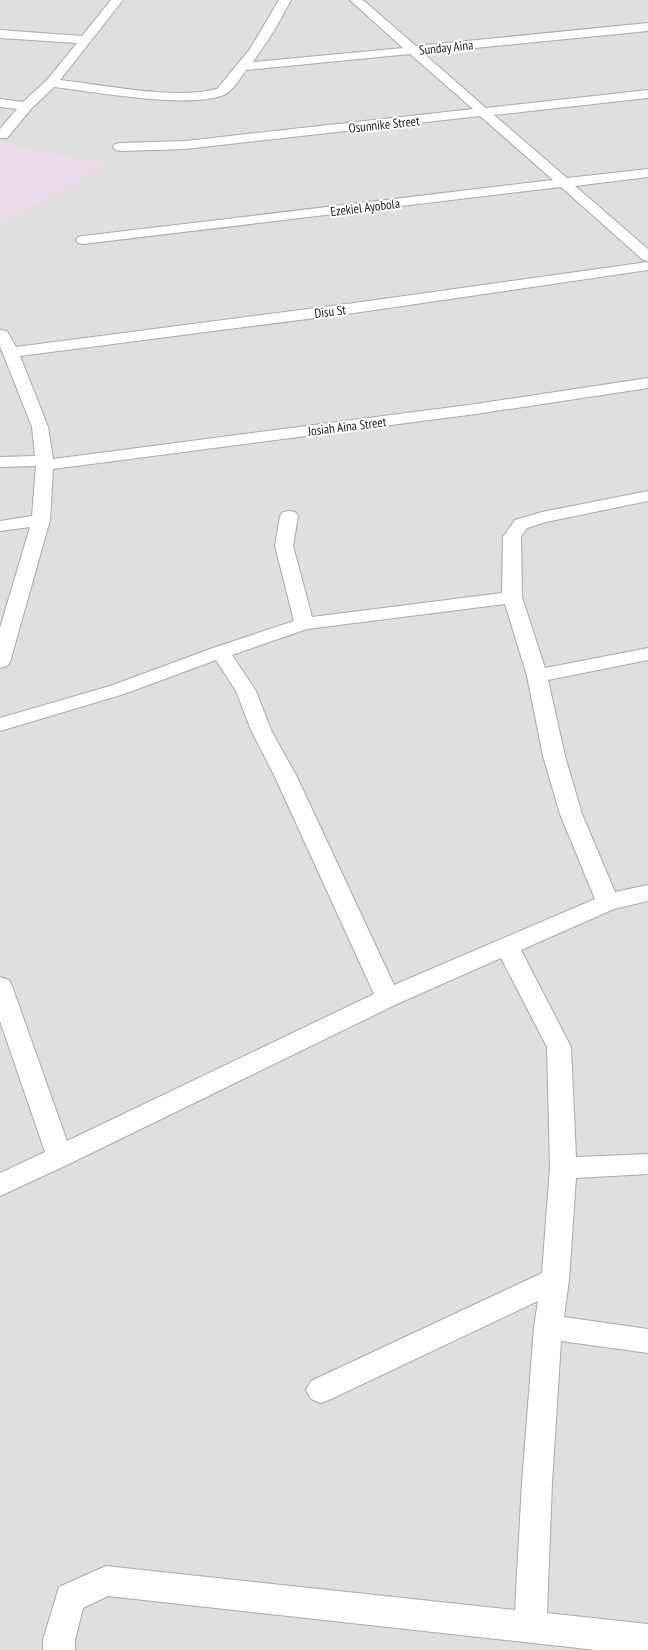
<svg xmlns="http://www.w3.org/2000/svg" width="648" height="1650" viewBox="0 0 648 1650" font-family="'PT Sans Narrow',sans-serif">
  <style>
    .residential { fill: #e0dfdf }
    .industrial { fill: #ebdbe8 }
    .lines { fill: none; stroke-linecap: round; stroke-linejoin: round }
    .minor-casing { stroke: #a9a9a9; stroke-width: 2 }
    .minor { fill: #fff; fill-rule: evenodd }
    .labels { text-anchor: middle; stroke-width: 4; stroke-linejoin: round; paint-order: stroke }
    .far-street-label { font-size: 13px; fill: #222; stroke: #fff }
  </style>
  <rect width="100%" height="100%" fill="#f2efe9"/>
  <polygon class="residential" points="0,0 648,0 648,1650 0,1650 0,223 105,164 0,143"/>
  <polygon class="industrial" points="0,143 105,164 0,223"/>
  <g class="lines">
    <defs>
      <g id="minor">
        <path d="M111,0H123L60,80C104,85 175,100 217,89L250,49L279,0H291L274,31L253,62L403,48L350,0H363L416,46L648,23V31L423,53L486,108L648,90V98L494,115L567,178L648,169V177L575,186L648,249V261L643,260L561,187L83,244L78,243L76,240L78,237L83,236L553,180L480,116L185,149L120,151L115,150L113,147L115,144L120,143L185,141L473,109L410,54L246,70C241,77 232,92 224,95C187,109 96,92 54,87L31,109L7,138H0V129L17,109L0,107V99L23,102L47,80L77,43L0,38V30L82,36Z"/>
        <polygon points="648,262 648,270 354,313 20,356 48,427 53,459 476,404 648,378 648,388 476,414 53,469 50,520 10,662 7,666 0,668 0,628 30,527 0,531 0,521 32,516 36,466 0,467 0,457 35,456 32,427 0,346 0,330 7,331 16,347 354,303"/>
        <path d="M648,491V501L546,522L527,528L521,537L522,597L545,668L648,648V660L548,680L565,756L582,814L615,892L648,885V901L614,909L521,950L571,1047L576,1157L648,1154V1174L576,1178L569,1280L564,1317L648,1329V1353L561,1341L552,1483L547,1613L648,1624V1650H596L108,1596L83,1608L75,1640V1650H43V1640L59,1587L106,1566L515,1610L522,1483L534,1327L538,1301L331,1399L321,1403L311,1399L306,1390L311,1381L542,1273L550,1168L547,1047L501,958L397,1004L69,1164L0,1196V1173L45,1152L0,1021V977L9,980L12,986L67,1141L374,994L275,777L251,730L236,691L216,660L124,694L0,731V718L110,686L213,648L294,621L275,546L280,516L283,512L289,511L295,512L298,516L293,546L312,617L502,593L503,537L515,520L542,512ZM505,604L527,676L543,756L560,814L595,899L394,985L297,777L271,730L256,691L232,655L307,629Z"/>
      </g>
    </defs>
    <use href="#minor" class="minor-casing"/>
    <use href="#minor" class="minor"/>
  </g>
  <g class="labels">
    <g class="far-street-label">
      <text transform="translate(446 47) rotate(-6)" y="5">Sunday Aina</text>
      <text transform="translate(384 124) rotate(-6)" y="5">Osunnike Street</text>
      <text transform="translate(365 207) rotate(-7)" y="5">Ezekiel Ayobola</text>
      <text transform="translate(330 311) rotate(-7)" y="5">Disu St</text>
      <text transform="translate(347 426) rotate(-7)" y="5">Josiah Aina Street</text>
    </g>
  </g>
</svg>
